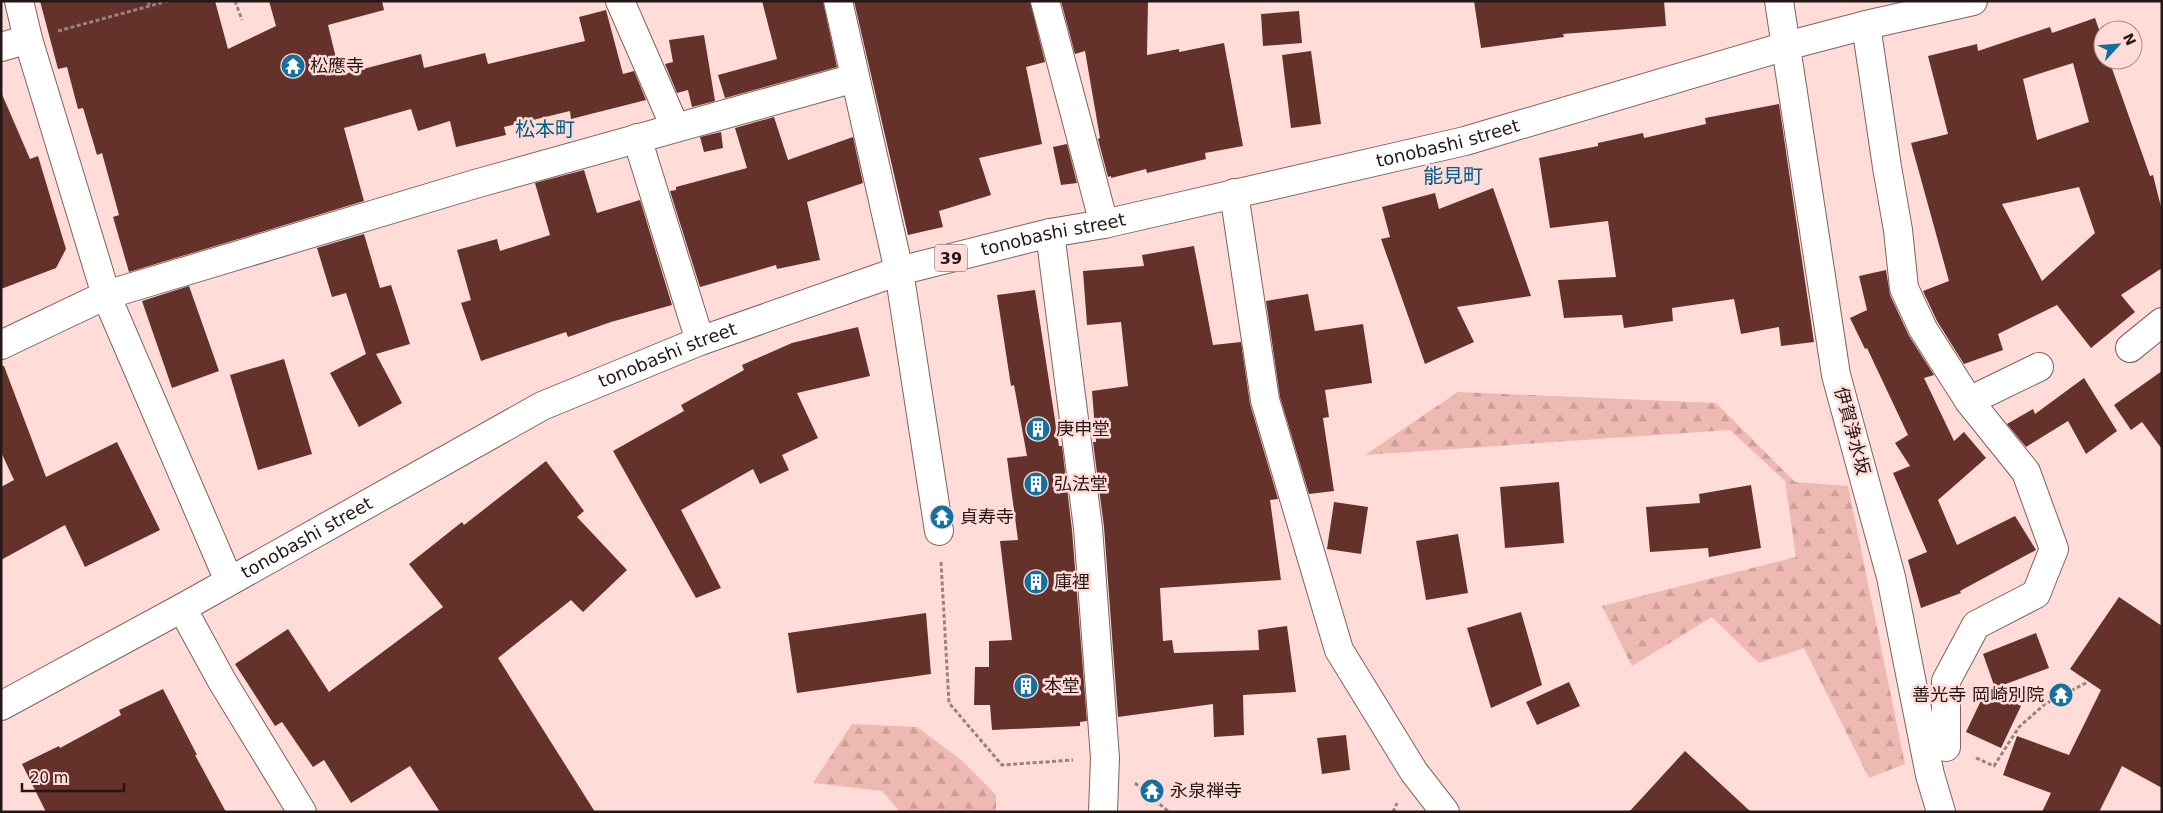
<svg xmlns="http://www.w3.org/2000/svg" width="2163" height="813" viewBox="0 0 2163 813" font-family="'DejaVu Sans','Noto Sans JP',sans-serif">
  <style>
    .forest { fill: url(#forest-firs) }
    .building { fill: #64312b; fill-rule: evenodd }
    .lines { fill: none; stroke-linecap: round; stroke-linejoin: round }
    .minor-casing { stroke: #7f625d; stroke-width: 30 }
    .major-casing { stroke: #7f625d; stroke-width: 30 }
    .path { stroke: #9a827e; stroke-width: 3; stroke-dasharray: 4 2.5; stroke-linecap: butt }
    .minor { stroke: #fff; stroke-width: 28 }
    .major { stroke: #fff; stroke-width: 28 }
    .labels { text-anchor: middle; stroke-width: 5; stroke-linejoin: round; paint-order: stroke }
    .shield { fill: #ffdcd7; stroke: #665351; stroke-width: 1 }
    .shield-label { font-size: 16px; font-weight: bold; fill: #241817 }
    .poi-label { font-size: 18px; fill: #241817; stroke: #ffdcd7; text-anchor: start }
    .street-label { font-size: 18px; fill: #241817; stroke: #ffdcd7 }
    .quarter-label { font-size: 20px; fill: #025d87; stroke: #ffdcd7 }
  </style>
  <defs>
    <pattern id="forest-firs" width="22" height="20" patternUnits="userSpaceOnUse" patternTransform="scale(1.25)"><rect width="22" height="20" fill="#edb9b2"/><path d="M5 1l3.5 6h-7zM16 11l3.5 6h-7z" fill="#cb9e98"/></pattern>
  </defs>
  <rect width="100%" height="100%" fill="#ffdcd7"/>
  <g class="forest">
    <polygon points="1458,392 1716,403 1795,482 1848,486 1905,764 1869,778 1804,648 1759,663 1712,617 1632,666 1602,606 1796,557 1785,481 1730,430 1365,455"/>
    <polygon points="852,724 917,727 961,760 996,795 996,812 900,812 882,791 813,783"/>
  </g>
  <g class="building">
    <polygon points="40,1 215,1 228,49 276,26 269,1 382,1 384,10 328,25 340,75 421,54 424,68 485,53 488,64 585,41 579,17 606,10 623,74 634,71 646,100 571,119 570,111 504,127 506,135 456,147 450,121 418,131 411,109 344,128 364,201 129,272 113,217 119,215 102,153 97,155 83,108 78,109 67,67 58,69"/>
    <polygon points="762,1 823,1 837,67 725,98 718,75 777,59"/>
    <polygon points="854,1 1030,1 1045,62 1026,67 1042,144 979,158 991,195 939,211 943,227 908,235"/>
    <polygon points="1061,1 1148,1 1147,55 1179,49 1179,52 1224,43 1243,146 1205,153 1206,159 1147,173 1146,169 1111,178 1111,176 1108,177 1098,139 1100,138 1085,51 1075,54"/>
    <polygon points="1474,1 1664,1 1666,26 1563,34 1564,37 1481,48"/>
    <polygon points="1299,11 1302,43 1263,46 1261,14"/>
    <path d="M2095,18L2103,41V60H2109L2150,176L2153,175L2162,211V268L2121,295L2135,312L2091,348L2057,305L1998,334L2003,350L1964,364L1937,321L1923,291L1949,281L1911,143L1948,134L1928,56L1977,44L1978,51L2050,27L2052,33ZM2073,63L2089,122L2037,140L2023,79ZM2079,187L2095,233L2042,281L2002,204Z"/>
    <polygon points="704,35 715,101 692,107 688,90 677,93 665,64 673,62 669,40"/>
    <polygon points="1311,51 1321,124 1291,128 1282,55"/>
    <polygon points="1,92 30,159 38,156 66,249 56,268 1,289"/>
    <polygon points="1779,104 1814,342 1781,346 1779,327 1741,334 1734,299 1672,308 1673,321 1624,328 1622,315 1564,318 1558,280 1616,277 1608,221 1550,228 1539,158 1598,146 1598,143 1643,133 1644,138 1706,124 1705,118"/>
    <polygon points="774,117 788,160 853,137 863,183 807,202 820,260 777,269 776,265 700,287 670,191 676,190 676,187 747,168 735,128"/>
    <polygon points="721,132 723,148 704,152 700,137"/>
    <polygon points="1067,144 1077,183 1061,185 1053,147"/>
    <polygon points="584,170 597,213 640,200 672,305 611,322 568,337 566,332 481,361 461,303 471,300 457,250 497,239 500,251 550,235 535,183"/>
    <polygon points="1493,188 1531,296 1457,307 1474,342 1425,364 1381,239 1390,237 1382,207 1435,193 1439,209"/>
    <polygon points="364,234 380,288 391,285 410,344 376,354 402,403 359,427 330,373 366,354 346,293 332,297 317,248"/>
    <polygon points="1194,246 1213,345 1241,342 1250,404 1278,499 1270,500 1281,580 1160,588 1163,641 1172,640 1174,653 1259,650 1258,630 1287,626 1296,692 1243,695 1244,735 1214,737 1213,704 1118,717 1104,527 1093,442 1096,442 1092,391 1128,386 1121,322 1087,325 1083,271 1144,266 1142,255"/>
    <polygon points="1886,270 1890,295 1909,336 1934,375 1924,378 1954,441 1964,432 1986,458 1938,500 1957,545 2015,516 2036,550 1960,591 1961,593 1921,608 1908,560 1927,552 1893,473 1910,466 1895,443 1908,435 1867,348 1865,349 1850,318 1867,310 1859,276"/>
    <polygon points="189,286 219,371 172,388 142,301"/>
    <polygon points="1035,290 1059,446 1062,446 1072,530 1087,721 1080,722 1080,726 992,730 990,705 974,705 975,667 989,667 989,641 1012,640 1000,541 1018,540 1007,458 1027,456 1014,385 1011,386 997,295"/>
    <polygon points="1308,294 1315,331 1363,324 1372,383 1325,390 1329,417 1323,418 1334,491 1309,494 1280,397 1266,301"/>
    <polygon points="858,327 870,376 797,393 818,438 782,455 789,470 760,484 753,469 681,510 721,588 696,598 613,451 684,411 681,405 744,370 742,365 792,343"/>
    <polygon points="284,359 312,454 258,470 230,375"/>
    <polygon points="1,366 4,366 46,477 117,442 160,530 85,567 65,525 1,560 1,487 14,480 1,452"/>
    <polygon points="2162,371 2162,449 2142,422 2131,430 2114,405"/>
    <polygon points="2084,378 2117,431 2086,454 2068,421 2026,447 2007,424 2033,409 2035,414"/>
    <polygon points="546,461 584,511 577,517 627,570 583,612 571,600 498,658 595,812 440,812 410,766 351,803 324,760 313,767 282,722 275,726 235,664 288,629 329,692 443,607 409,564 462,522 464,525"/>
    <polygon points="1559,482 1564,543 1505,548 1500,487"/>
    <polygon points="1751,485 1761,548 1709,557 1708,548 1650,552 1646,507 1700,503 1699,494"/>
    <polygon points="1334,502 1368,507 1361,554 1327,549"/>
    <polygon points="1458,534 1468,593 1426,600 1416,541"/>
    <polygon points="2119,597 2162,626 2162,788 2122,766 2099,812 2042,812 2051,793 2003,775 2017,736 2069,755 2101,690 2070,669"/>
    <polygon points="1521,612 1542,685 1491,708 1467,628"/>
    <polygon points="926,613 931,674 797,693 788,633"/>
    <polygon points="2036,633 2049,668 1995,688 1983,654"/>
    <polygon points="1569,682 1580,706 1537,725 1526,702"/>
    <polygon points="163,689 197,755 195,755 226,812 46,812 22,764 59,746 60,748 121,715 119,710"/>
    <polygon points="1986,690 2021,706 2001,748 1966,732"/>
    <polygon points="1346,735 1350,770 1322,774 1317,738"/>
    <polygon points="1685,751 1751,812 1629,812"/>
  </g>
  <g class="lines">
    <defs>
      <g id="minor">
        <polyline points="19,1 28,39 106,295 229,581"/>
        <polyline points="620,1 675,127"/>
        <polyline points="838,1 899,271 939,531"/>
        <polyline points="1045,1 1104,224"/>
        <polyline points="1779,1 1836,375 1891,577 1930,775 1941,812"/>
        <polyline points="1866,25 1887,167 1898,230 1904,288 1923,329 1969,401 2026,472 2054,549 2036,594 1976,625 1946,681 1946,747"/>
        <polyline points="1,47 28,39"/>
        <polyline points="637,138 700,341"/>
        <polyline points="1234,193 1265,400 1339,650 1414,772 1445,812"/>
        <polyline points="1050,233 1088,528 1105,758 1103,812"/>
        <polyline points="1,345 106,295 475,184 855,78"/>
        <polyline points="2130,348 2162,322"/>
        <polyline points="1969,401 2039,367"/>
        <polyline points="182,608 222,681 302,812"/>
      </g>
      <g id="major">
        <path id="s1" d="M1,706L182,608L542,406L700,341L899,271L1050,233L1104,224L1465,141L1786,46L1866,25L1973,1"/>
      </g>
    </defs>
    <use href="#minor" class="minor-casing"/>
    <use href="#major" class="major-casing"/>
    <g class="path">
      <polyline points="148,1 150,6"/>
      <polyline points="235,1 242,20"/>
      <polyline points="58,31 168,1"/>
      <polyline points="941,562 949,703 1002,765 1073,760"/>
      <polyline points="1976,758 1994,766 2019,727 2045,704 2088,682"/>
      <polyline points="1135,783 1169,812"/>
      <polyline points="1393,812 1397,803"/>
    </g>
    <use href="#minor" class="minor"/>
    <use href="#major" class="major"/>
  </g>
  <defs>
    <symbol id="temple-disc" viewBox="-11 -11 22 22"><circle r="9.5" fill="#14709f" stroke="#ffdcd7"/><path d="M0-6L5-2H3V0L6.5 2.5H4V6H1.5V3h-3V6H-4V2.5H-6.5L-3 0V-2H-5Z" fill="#fff"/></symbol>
    <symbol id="building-disc" viewBox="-11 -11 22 22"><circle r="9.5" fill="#14709f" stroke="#ffdcd7"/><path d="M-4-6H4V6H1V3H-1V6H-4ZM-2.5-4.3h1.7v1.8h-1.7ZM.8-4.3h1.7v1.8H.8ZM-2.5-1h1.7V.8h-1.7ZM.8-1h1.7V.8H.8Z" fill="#fff"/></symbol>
  </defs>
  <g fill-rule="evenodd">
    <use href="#temple-disc" x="279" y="52" width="28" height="28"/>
    <use href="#building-disc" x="1024" y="415" width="28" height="28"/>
    <use href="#building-disc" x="1022" y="470" width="28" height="28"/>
    <use href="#temple-disc" x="928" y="503" width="28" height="28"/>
    <use href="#building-disc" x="1022" y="568" width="28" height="28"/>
    <use href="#building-disc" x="1012" y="672" width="28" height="28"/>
    <use href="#temple-disc" x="2047" y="681" width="28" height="28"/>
    <use href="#temple-disc" x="1138" y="777" width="28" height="28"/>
  </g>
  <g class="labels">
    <rect class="shield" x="935" y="244.5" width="32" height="27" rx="4"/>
    <g class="shield-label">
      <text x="951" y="264">39</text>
    </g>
    <g class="poi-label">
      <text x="310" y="72">松應寺</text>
      <text x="1056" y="435">庚申堂</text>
      <text x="1054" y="490">弘法堂</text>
      <text x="960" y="523">貞寿寺</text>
      <text x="1054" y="588">庫裡</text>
      <text x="1044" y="692">本堂</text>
      <text x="2044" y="701" text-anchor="end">善光寺 岡崎別院</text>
      <text x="1170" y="797">永泉禅寺</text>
    </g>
    <g class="street-label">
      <text dy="6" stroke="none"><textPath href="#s1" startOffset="1564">tonobashi street</textPath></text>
      <text dy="6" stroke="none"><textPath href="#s1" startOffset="1159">tonobashi street</textPath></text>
      <text dy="6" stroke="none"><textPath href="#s1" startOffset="754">tonobashi street</textPath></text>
      <text transform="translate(1852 431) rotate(75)" y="6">伊賀浄水坂</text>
      <text dy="6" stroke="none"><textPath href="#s1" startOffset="349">tonobashi street</textPath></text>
    </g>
    <g class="quarter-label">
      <text x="545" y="136">松本町</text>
      <text x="1453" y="183">能見町</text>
    </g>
  </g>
  <rect width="2163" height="813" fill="none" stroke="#241817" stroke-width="5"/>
  <g transform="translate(2118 45) rotate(64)"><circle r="24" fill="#ffdcd7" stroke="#a78e8a"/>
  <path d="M0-4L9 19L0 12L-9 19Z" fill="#14709f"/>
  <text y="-8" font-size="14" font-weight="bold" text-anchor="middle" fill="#241817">N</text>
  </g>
  <path d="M22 783v8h102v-8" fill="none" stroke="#241817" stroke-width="2.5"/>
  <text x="30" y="783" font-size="15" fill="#241817" stroke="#ffdcd7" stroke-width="4" paint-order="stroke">20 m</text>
</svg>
